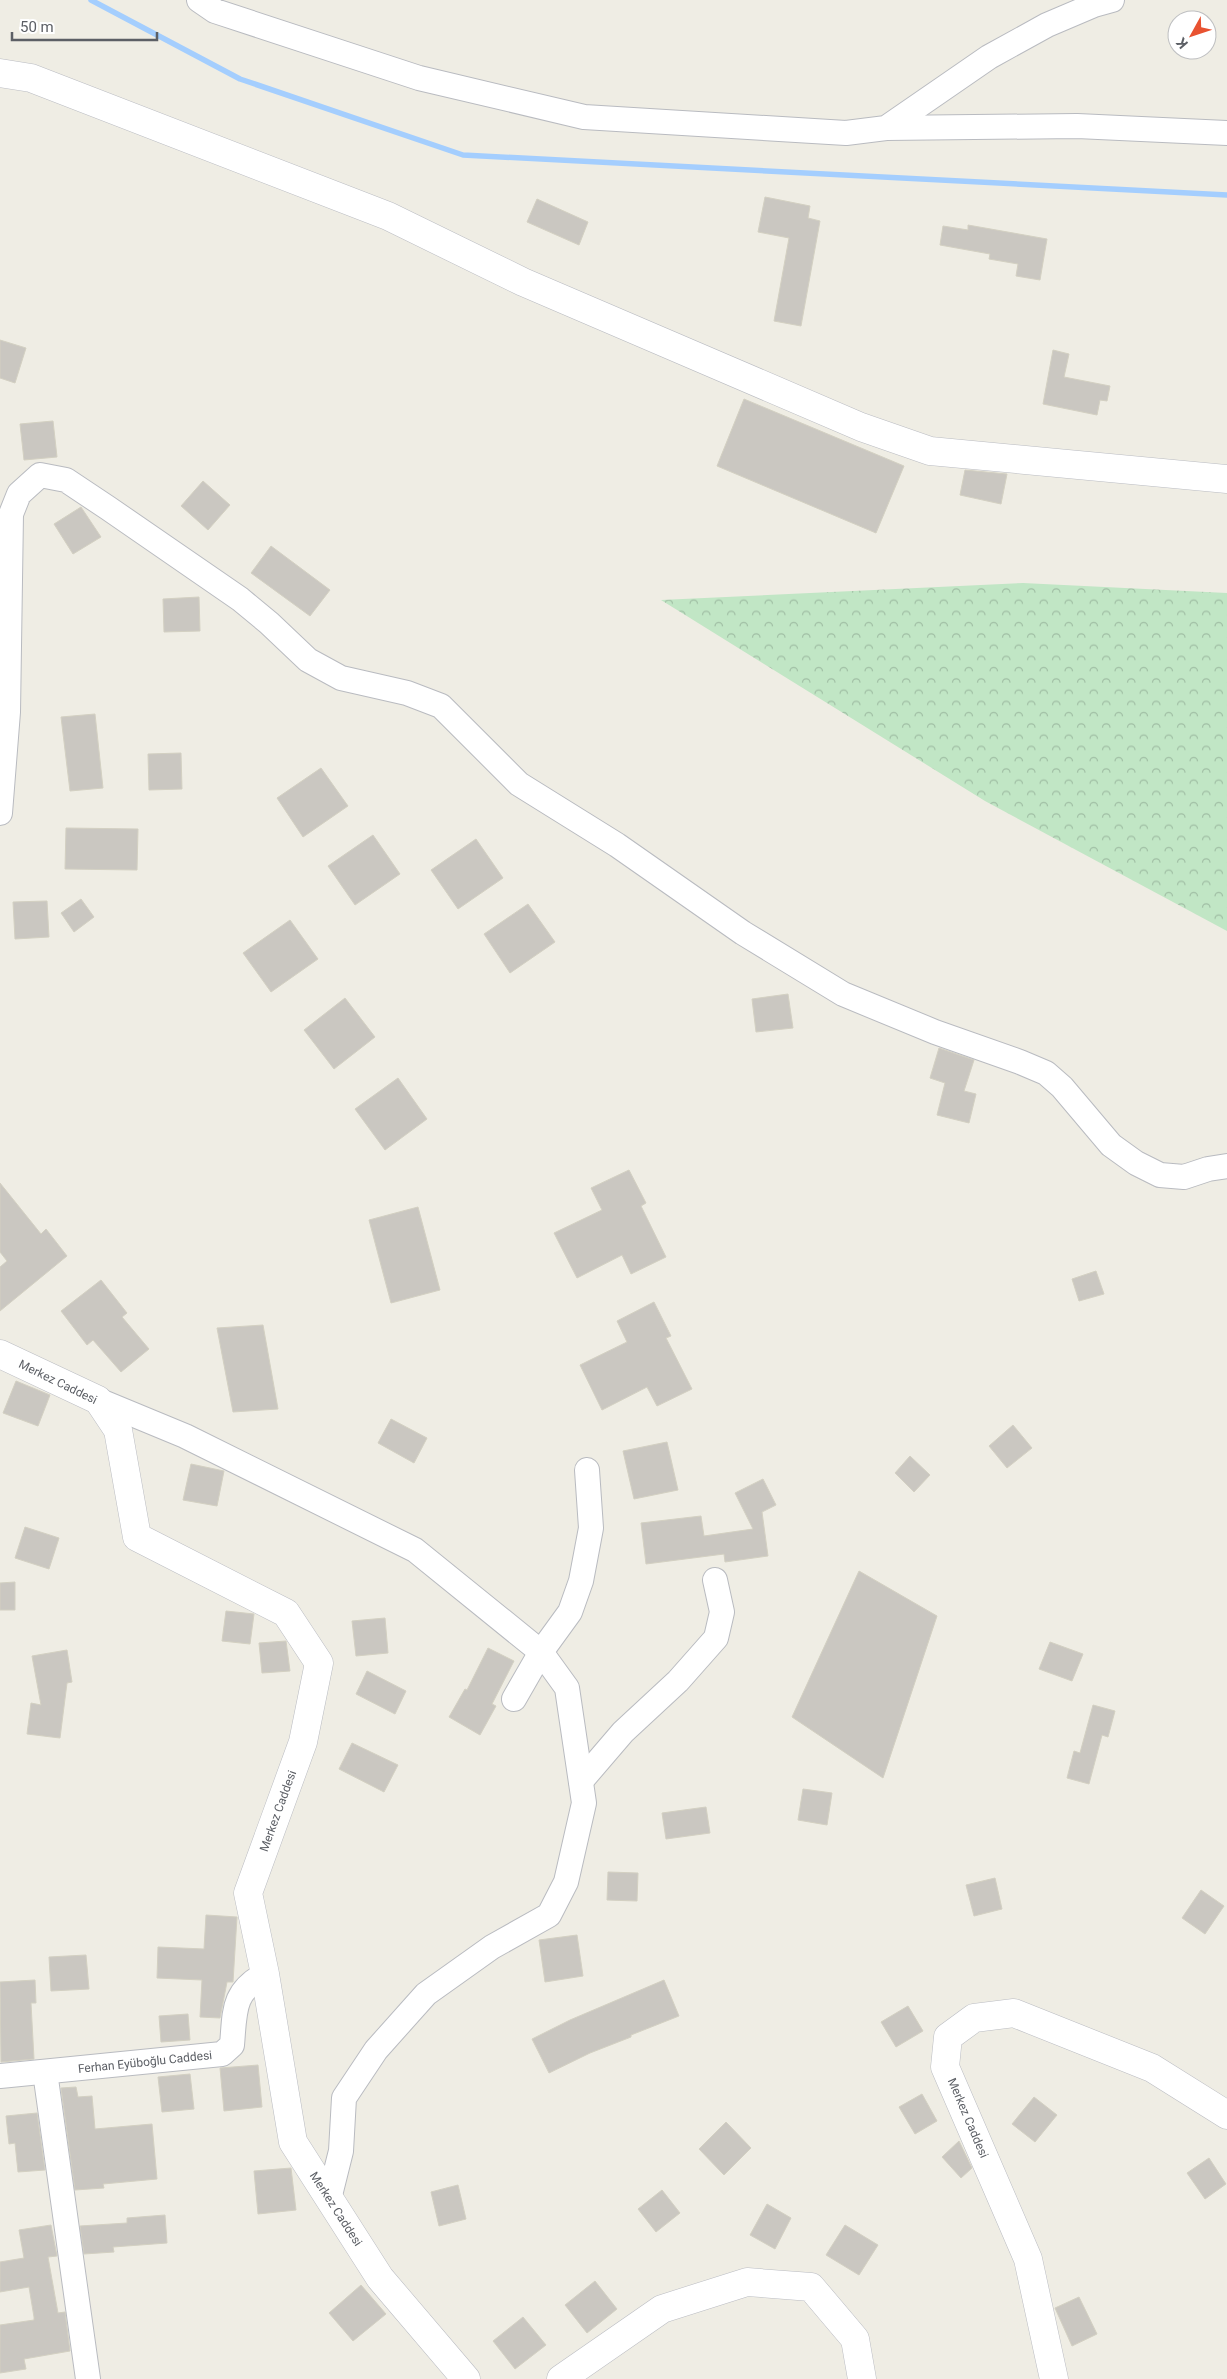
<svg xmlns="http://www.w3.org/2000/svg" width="1227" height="2379" viewBox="0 0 1227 2379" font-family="Roboto,sans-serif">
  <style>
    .forest { fill: url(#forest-crowns) }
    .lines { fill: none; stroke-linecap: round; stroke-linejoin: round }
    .stream { stroke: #a4cefe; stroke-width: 5.5 }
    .building { fill: #cac7c1; stroke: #d3d0c2 }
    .street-casing { stroke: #b9bbc0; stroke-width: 26 }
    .secondary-casing { stroke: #babcc2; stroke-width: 29 }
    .street { stroke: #fff; stroke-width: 24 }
    .secondary { stroke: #fff; stroke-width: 28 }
    .labels { text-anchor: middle; stroke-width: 4; stroke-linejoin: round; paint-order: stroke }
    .street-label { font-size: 12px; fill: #5c5f65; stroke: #fff }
  </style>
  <defs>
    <pattern id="forest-crowns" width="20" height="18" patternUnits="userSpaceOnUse" patternTransform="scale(1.25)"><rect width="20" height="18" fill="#c1e6c5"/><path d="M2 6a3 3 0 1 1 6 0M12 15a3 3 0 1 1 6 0" fill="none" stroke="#a0bea4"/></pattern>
  </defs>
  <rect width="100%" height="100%" fill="#efede4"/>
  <polygon class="forest" points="1023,583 1227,593 1227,931 985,801 661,600"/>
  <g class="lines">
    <polyline class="stream" points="91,0 240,79 463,155 1227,195"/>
  </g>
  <g class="building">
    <polygon points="765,197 810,206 808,218 820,221 801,326 774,321 789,238 758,232"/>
    <polygon points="537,199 588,222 579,245 527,222"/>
    <polygon points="968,225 1047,239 1040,280 1016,276 1018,264 989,259 990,254 940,245 943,226 968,230"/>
    <polygon points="0,340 26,348 15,383 0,378"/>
    <polygon points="1053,350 1069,354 1064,377 1110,386 1107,401 1100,400 1097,415 1043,404"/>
    <polygon points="744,399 904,466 876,533 717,466"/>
    <polygon points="53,421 57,457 24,460 20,424"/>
    <polygon points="965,470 1007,474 1001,504 960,495"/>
    <polygon points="203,481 230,505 208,530 181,506"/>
    <polygon points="81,507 101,537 73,554 54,524"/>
    <polygon points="271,546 330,590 310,616 251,573"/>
    <polygon points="199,597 200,631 164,632 163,599"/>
    <polygon points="95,714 103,788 70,791 61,717"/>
    <polygon points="181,753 182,789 149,790 148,754"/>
    <polygon points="321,768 348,806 303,837 277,798"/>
    <polygon points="66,828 138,829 137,870 65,869"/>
    <polygon points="373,835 400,874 355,905 328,866"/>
    <polygon points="476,839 503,878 458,909 431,870"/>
    <polygon points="81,899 94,917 74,932 61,913"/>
    <polygon points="47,901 49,937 15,939 13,902"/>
    <polygon points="528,904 555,942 510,973 484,934"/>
    <polygon points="290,920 318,959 271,992 243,953"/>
    <polygon points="788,994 793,1028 756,1032 752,999"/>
    <polygon points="345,998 375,1037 334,1069 304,1030"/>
    <polygon points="939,1048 974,1060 964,1091 976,1094 969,1123 937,1115 945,1083 930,1078"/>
    <polygon points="398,1078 427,1119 385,1150 355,1109"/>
    <polygon points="629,1170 646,1203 641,1206 666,1257 631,1274 622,1255 577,1278 554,1233 602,1210 591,1188"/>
    <polygon points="0,1183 41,1234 46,1229 67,1256 0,1311 0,1267 7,1261 0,1252"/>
    <polygon points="418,1207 440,1290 391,1303 369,1220"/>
    <polygon points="1096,1271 1104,1294 1079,1301 1072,1279"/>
    <polygon points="101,1280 127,1313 122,1317 149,1349 121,1372 93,1340 87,1345 61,1311"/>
    <polygon points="654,1302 671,1336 666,1338 692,1389 657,1406 647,1387 602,1410 580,1365 627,1342 617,1321"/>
    <polygon points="263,1325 278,1409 233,1412 217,1328"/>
    <polygon points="16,1381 50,1395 38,1426 3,1413"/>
    <polygon points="391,1419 427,1438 414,1463 378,1443"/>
    <polygon points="1013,1425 1032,1448 1007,1468 989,1446"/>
    <polygon points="667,1442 678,1490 634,1499 623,1451"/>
    <polygon points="910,1456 930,1475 914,1492 895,1473"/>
    <polygon points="191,1464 224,1471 217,1506 183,1500"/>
    <polygon points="763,1479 776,1505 762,1512 768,1556 725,1562 724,1554 646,1564 641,1523 701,1516 704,1536 753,1529 735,1493"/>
    <polygon points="25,1527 59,1538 49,1569 15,1558"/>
    <polygon points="859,1571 937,1616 883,1778 792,1717"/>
    <polygon points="15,1582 15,1610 0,1610 0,1583"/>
    <polygon points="226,1611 254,1614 250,1644 222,1641"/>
    <polygon points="385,1618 388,1653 356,1656 352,1621"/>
    <polygon points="286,1641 290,1671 262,1673 259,1643"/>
    <polygon points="1050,1642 1083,1654 1072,1681 1039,1669"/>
    <polygon points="488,1648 514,1661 492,1704 496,1706 480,1735 449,1717 465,1689 467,1690"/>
    <polygon points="67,1650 72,1682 67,1683 60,1738 27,1734 31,1703 41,1705 32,1656"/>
    <polygon points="367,1671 406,1691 395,1714 356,1694"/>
    <polygon points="1093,1705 1115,1711 1108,1737 1102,1735 1089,1784 1067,1778 1074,1751 1080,1753"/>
    <polygon points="352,1743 398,1765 384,1792 339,1769"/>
    <polygon points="803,1789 832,1793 827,1825 798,1820"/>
    <polygon points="706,1807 710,1833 666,1839 662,1813"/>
    <polygon points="608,1872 638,1873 637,1901 607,1900"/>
    <polygon points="995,1878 1002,1909 974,1916 966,1885"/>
    <polygon points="1201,1890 1224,1906 1205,1934 1182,1918"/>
    <polygon points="206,1915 237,1917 233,1982 227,1982 220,2018 200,2017 202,1980 157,1978 158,1947 204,1949"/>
    <polygon points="577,1935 583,1976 545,1982 539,1940"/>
    <polygon points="86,1955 89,1989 51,1991 49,1957"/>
    <polygon points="35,1980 36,2003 31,2003 34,2059 1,2062 0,1982"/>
    <polygon points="664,1980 679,2016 631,2035 631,2037 590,2053 549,2073 532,2039 570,2020"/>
    <polygon points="908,2006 923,2031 896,2047 881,2022"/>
    <polygon points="188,2014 190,2040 161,2042 159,2016"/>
    <polygon points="258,2065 262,2107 224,2111 220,2068"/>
    <polygon points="190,2074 194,2109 162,2112 158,2077"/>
    <polygon points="76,2087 78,2097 92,2096 95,2129 152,2124 157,2179 103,2184 104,2188 75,2190 61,2088"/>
    <polygon points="922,2094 937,2121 915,2134 899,2107"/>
    <polygon points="1034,2097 1057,2115 1035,2142 1012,2124"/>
    <polygon points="37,2113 45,2170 18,2172 15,2143 9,2144 6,2116"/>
    <polygon points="726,2122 751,2148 724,2175 699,2149"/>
    <polygon points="959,2141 972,2168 961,2178 942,2157"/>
    <polygon points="1209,2158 1226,2184 1205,2199 1187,2173"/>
    <polygon points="291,2168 296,2210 258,2214 254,2171"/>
    <polygon points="458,2185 466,2219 439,2226 431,2192"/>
    <polygon points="662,2190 680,2213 656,2232 638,2209"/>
    <polygon points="767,2204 791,2218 775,2249 750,2235"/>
    <polygon points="165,2215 167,2243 113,2247 114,2252 84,2254 80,2226 127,2223 127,2218"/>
    <polygon points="51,2225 57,2256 48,2257 58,2313 65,2312 70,2351 24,2359 26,2369 0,2373 0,2325 34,2320 34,2317 29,2287 0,2292 0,2262 24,2258 19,2230"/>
    <polygon points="845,2225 878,2245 859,2275 826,2255"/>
    <polygon points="595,2281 617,2309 587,2333 565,2305"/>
    <polygon points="361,2285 386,2314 353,2341 329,2313"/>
    <polygon points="1079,2297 1097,2334 1072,2346 1055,2308"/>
    <polygon points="523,2317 546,2345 515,2369 493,2341"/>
  </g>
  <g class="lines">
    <defs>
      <g id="street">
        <polyline points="199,0 215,11 419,78 584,117 846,133 886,128 989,57 1047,25 1094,5 1112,0"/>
        <polyline points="886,128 1077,126 1227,133"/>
        <polyline points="0,813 8,712 11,514 19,494 40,475 66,480 108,508 240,599 269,623 308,660 341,678 407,693 441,706 519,784 617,845 743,933 843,994 935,1032 1020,1062 1046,1073 1062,1087 1111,1145 1136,1163 1160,1175 1184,1177 1208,1169 1227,1166"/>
        <polyline points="98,1400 185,1436 415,1550 541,1652 567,1688 584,1803 566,1882 549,1915 492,1947 426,1994 376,2050 344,2098 341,2151 329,2199"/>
        <polyline points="514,1699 541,1652 570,1612 581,1581 591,1528 587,1470"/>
        <polyline points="581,1781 623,1732 678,1681 716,1638 722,1612 715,1580"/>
        <polyline points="45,2072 88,2379"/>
        <path d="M0,2076L222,2054L232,2045C235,2011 232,1992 265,1974"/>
      </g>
      <g id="secondary">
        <polyline points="0,73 31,78 388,216 523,282 861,427 930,451 1227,479"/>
        <polyline points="0,1354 98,1400 118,1430 137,1537 286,1613 319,1663 303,1742 248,1893 265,1974 293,2142 380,2278 466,2379"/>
        <polyline points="561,2379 662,2309 747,2282 811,2287 855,2339 862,2379"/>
        <polyline points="1054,2379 1028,2259 945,2067 948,2037 974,2018 1014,2013 1152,2068 1227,2115"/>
      </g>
    </defs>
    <use href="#street" class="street-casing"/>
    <use href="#secondary" class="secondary-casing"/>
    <use href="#street" class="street"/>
    <use href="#secondary" class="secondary"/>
  </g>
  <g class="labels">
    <g class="street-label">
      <text transform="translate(58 1382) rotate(26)" y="4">Merkez Caddesi</text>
      <text transform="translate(278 1811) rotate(-70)" y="4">Merkez Caddesi</text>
      <text transform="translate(145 2062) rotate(-6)" y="4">Ferhan Eyüboğlu Caddesi</text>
      <text transform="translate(968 2118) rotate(67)" y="4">Merkez Caddesi</text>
      <text transform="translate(336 2209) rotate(57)" y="4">Merkez Caddesi</text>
    </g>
  </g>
  <g transform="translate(1192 35) rotate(230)"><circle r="24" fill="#ffffff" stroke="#bebfc1"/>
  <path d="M0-4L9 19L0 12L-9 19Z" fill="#e85231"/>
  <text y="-8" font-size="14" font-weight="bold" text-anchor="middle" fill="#5c5f65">K</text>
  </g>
  <path d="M12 32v8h145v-8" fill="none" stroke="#5c5f65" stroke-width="2.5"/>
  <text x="20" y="32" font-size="15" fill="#5c5f65" stroke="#ffffff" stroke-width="4" paint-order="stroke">50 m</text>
</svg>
